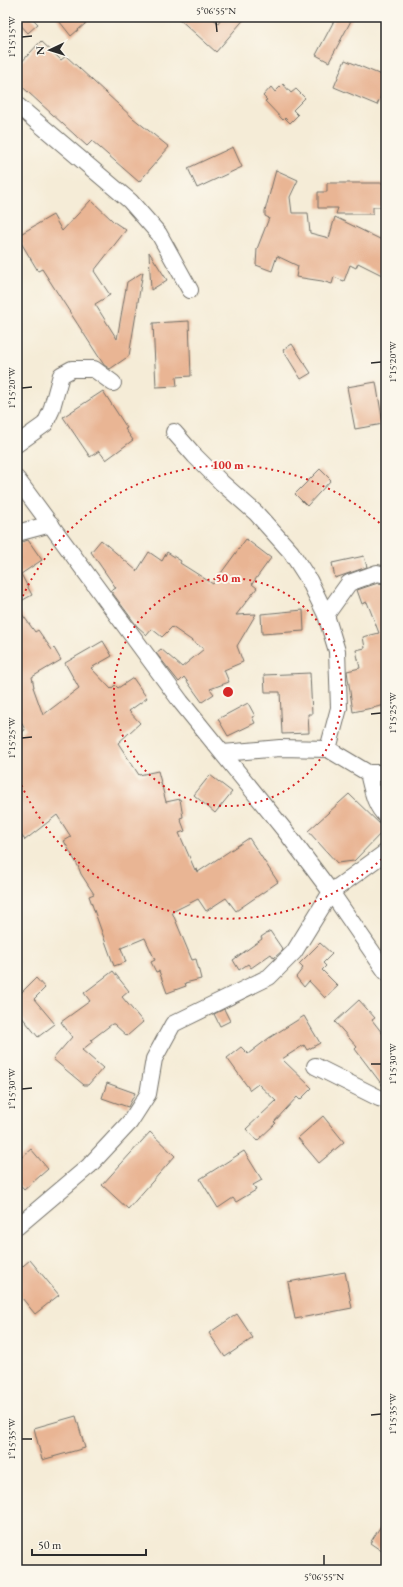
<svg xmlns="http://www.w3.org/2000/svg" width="403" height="1587" viewBox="0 0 403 1587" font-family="'EB Garamond',serif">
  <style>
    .building { fill: #e9b594 }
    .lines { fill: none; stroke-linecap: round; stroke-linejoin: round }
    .street-casing { stroke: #726f67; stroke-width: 18 }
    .street { stroke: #fff; stroke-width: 16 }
    .ticks { fill: none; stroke: #2b2b2b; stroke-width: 1.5 }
    .ring { fill: none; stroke: #d62828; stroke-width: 2; stroke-dasharray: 2 4 }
    .centre { fill: #d62828; stroke: #fbf7ec; stroke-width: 2 }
    .ring-label { font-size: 12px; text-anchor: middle; font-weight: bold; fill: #d62828; stroke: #fbf7ec; stroke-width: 4; stroke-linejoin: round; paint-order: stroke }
    .neatline { fill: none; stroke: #2b2b2b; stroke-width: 1.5 }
    .ticks-label { font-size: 10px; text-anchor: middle; fill: #2b2b2b }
  </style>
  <rect width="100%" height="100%" fill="#fbf7ec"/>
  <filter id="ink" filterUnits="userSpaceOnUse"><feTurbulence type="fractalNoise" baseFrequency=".025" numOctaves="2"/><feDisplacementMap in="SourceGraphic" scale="8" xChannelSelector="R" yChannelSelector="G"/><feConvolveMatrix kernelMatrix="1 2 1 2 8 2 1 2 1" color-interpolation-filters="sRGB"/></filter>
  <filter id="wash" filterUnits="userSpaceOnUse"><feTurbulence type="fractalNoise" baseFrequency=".012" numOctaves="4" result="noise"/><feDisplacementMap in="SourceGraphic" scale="16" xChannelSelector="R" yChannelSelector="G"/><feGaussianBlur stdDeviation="0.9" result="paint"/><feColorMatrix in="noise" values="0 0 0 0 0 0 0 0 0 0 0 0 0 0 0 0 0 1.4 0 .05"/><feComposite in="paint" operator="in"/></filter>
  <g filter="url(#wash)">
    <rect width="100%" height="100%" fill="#f5ecd7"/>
    <g id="blocks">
      <g class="building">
        <polygon points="17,17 31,17 38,24 28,33 17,21"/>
        <polygon points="56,17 93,17 71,36"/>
        <polygon points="177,17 211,17 218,23 222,17 246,17 216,52"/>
        <polygon points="336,17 353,17 329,62 316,55"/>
        <polygon points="41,41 61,60 66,56 133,118 169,147 139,182 92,141 87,146 17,82 17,67"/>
        <polygon points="345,60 386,77 386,84 377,105 334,87"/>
        <polygon points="283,84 291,93 296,89 305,98 293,110 298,115 290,123 285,118 283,120 265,101 267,100 263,96 271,87 275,92"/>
        <polygon points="233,147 242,167 197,188 188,168"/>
        <polygon points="276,170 298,180 290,197 292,213 308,213 310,233 329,238 335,217 386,242 386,277 358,263 356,268 350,265 344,281 334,277 332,284 322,281 296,277 298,266 277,256 272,271 256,265 257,249 269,218 265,216 265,211"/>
        <polygon points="327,183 386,183 386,207 373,207 373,214 336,214 338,208 318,208 318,192 327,192"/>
        <polygon points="91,200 114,222 126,230 94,271 110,295 95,304 117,339 127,282 143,272 129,356 110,369 104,365 42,269 38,271 17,236 53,215 62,231"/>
        <polygon points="149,252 167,280 151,290"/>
        <polygon points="189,321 191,376 176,377 177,386 156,387 153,323"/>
        <polygon points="292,344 311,373 301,379 283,350"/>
        <polygon points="376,382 383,424 355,429 347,387"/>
        <polygon points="103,391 127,428 125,429 133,440 106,460 99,451 90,457 63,417"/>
        <polygon points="320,469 331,480 307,506 295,494"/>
        <polygon points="246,539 271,558 252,584 257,588 236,615 256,614 237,646 243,662 224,670 229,682 210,689 214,694 202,702 184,677 179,682 156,653 161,649 182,667 204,649 172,627 162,637 152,629 147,635 137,626 111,591 116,588 91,552 101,540 137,571 149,552 162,561 167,552 181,561 180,563 213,584"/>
        <polygon points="28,540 42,560 21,574 32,595 21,601 17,594 17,544"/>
        <polygon points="364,556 367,567 335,578 332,563"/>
        <polygon points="378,583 385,584 386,587 386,705 353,712 347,671 360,668 356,650 365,648 363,637 379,633 367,602 362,604 357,590"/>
        <polygon points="17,607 35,632 38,630 52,650 54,648 61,660 32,677 34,687 33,687 43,715 79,688 65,663 103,641 112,656 91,668 111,689 115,685 118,688 133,678 147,698 129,711 140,723 118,743 139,775 158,771 166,802 180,799 183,817 180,818 185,831 179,833 195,870 197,869 198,872 249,838 278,882 236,911 226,898 206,911 198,899 172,912 192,960 196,959 201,979 185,983 186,986 167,993 159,971 156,972 151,962 155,960 145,938 121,948 126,962 114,966 89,896 94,894 81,874 78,866 64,841 71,837 57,815 25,840 17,830 17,735 25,730 17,713"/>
        <polygon points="303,610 304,631 262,634 261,614"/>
        <polygon points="310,673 312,714 308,714 309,733 282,734 280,692 265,692 264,675"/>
        <polygon points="248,703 255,716 252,717 255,723 228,736 218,719"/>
        <polygon points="210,775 232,792 215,813 194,795"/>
        <polygon points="349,794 385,829 354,861 337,863 308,831"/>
        <polygon points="270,931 283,950 274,958 271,954 251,968 248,964 239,970 233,960 262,939 261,937"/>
        <polygon points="320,943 332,954 323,963 326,966 322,970 338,986 325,998 309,981 304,987 296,977 303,968 299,964"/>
        <polygon points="113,971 129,991 122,997 143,1022 127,1036 114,1024 112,1024 91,1040 92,1042 82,1050 103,1068 88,1085 84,1085 53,1059 72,1037 61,1022 90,1001 84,993"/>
        <polygon points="36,978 45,988 34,999 55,1024 38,1037 17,1011 17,997"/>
        <polygon points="359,1000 375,1018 372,1020 386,1038 386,1090 355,1049 357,1047 335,1022"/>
        <polygon points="224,1009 230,1021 220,1026 214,1014"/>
        <polygon points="304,1016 320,1043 307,1050 304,1045 282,1059 312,1088 300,1100 297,1097 274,1122 276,1123 257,1141 246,1129 276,1101 258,1084 250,1090 227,1058 241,1047 248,1054 269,1038"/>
        <polygon points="107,1083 135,1093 128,1107 102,1098"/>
        <polygon points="323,1116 344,1142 319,1163 298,1138"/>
        <polygon points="150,1132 175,1156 128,1209 102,1185"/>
        <polygon points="31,1149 48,1169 24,1190 17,1182 17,1161"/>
        <polygon points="244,1151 262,1180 253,1185 256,1190 236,1202 233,1198 218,1208 200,1179"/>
        <polygon points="30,1260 59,1295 35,1314 17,1292 17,1271"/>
        <polygon points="345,1272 352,1308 295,1319 288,1282"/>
        <polygon points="237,1314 253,1338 225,1357 209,1333"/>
        <polygon points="76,1416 85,1448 42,1460 34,1428"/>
        <polygon points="386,1518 386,1554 370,1543"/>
      </g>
    </g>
  </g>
  <g filter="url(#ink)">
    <use href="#blocks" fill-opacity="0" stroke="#726f67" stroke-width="1"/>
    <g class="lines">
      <defs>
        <g id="street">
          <polyline points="17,105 130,201 159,234 190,290"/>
          <polyline points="174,432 195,456 222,483 256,513 291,552 309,580 326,615 337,651 339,708 328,749"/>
          <polyline points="17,444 45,424 51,411 61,375 72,369 94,369 113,383"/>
          <polyline points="17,479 181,702 286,832 331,892 386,852"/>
          <polyline points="17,533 51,524"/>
          <polyline points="326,615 349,583 377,573 386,575"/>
          <path d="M223,753L280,748L328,749L368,773C372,788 374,805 386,816"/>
          <polyline points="368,773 386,773"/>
          <polyline points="315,1066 379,1098 386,1100"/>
          <polyline points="17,1227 89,1166 130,1122 148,1094 154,1059 173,1024 269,977 294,952 331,892 386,972"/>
        </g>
      </defs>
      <use href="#street" class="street-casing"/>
      <use href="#street" class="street"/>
    </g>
  </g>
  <path class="ticks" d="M216,22L217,32M22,37L32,36M371,363L381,362M22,388L32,387M371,714L381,713M22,738L32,737M371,1064H381M22,1089L32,1088M371,1415L381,1414M22,1439H32M324,1555V1565"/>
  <g class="ring">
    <circle cx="228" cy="692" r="114"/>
    <path d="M386 855A227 227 0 0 1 18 777M18 607A227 227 0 0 1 386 529"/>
  </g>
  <circle cx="228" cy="692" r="6" class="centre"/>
  <g class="ring-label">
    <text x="228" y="469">100 m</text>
    <text x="228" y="582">50 m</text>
  </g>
  <rect width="403" height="1587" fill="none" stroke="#fbf7ec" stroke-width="44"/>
  <g transform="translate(50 50) rotate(266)" stroke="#fbf7ec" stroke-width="3" paint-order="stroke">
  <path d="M0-3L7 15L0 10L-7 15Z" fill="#2b2b2b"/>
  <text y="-6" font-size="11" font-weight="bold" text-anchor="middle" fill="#2b2b2b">N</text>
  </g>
  <path d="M32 1549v6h114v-6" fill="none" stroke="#2b2b2b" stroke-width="2"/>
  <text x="38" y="1549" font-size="12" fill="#2b2b2b" stroke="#fbf7ec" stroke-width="3" paint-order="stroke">50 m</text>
  <rect x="22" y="22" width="359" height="1543" class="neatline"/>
  <g class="ticks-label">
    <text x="216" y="14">5°06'55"N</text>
    <text transform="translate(11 37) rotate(-90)" y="4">1°15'15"W</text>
    <text transform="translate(392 362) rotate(-90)" y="4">1°15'20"W</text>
    <text transform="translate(11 388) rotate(-90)" y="4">1°15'20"W</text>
    <text transform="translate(392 713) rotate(-90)" y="4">1°15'25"W</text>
    <text transform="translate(11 738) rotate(-90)" y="4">1°15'25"W</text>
    <text transform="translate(392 1064) rotate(-90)" y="4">1°15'30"W</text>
    <text transform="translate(11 1089) rotate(-90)" y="4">1°15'30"W</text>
    <text transform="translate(392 1414) rotate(-90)" y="4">1°15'35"W</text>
    <text transform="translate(11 1439) rotate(-90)" y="4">1°15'35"W</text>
    <text x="324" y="1580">5°06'55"N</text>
  </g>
</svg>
